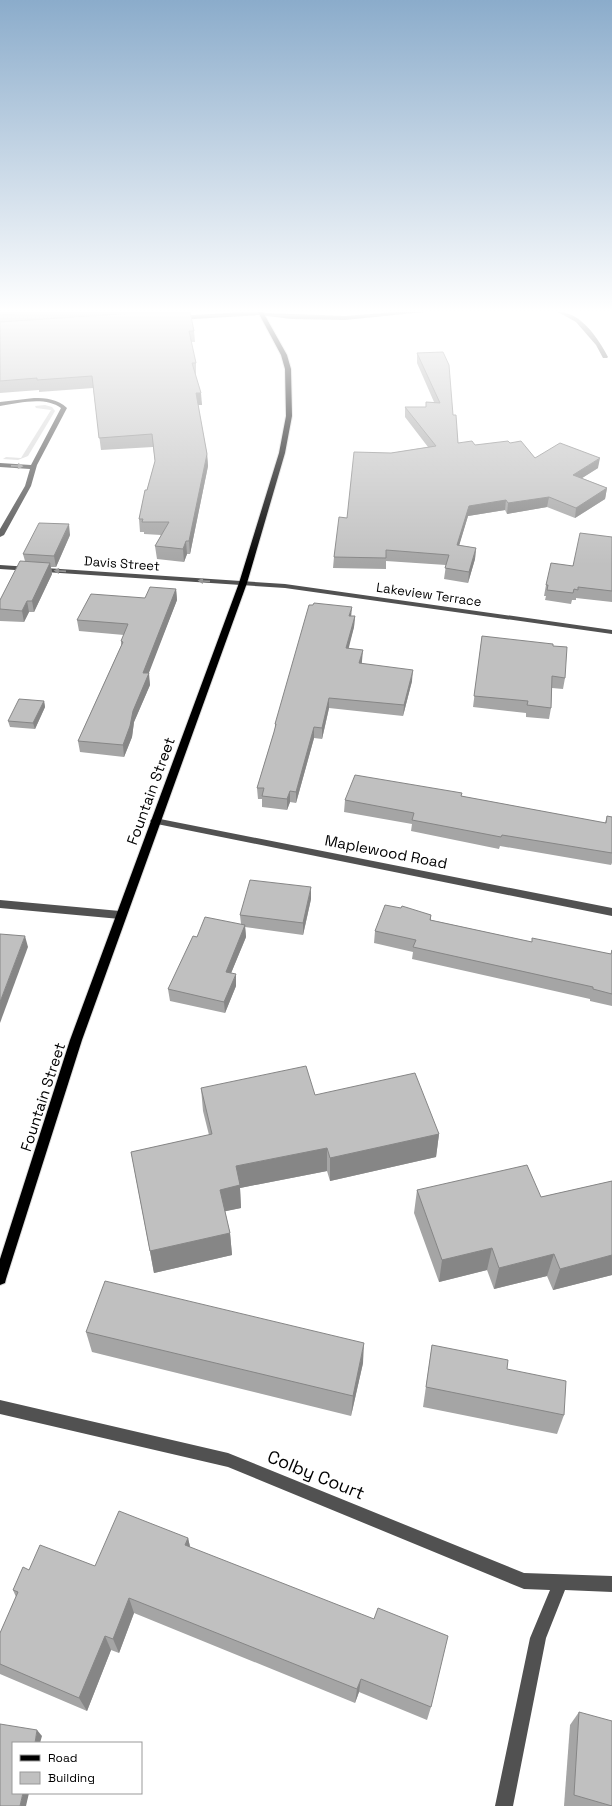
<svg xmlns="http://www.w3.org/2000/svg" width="612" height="1806" viewBox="0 0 612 1806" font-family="'Space Grotesk',sans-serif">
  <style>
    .green { fill: #d8d8d8 }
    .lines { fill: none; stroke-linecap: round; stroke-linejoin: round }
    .major-casing { stroke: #dbdbdb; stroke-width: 2 }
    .minor { fill: #515151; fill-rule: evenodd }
    .major { fill: #000; fill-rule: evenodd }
    .wall { fill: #a5a5a5 }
    .shaded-wall { fill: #868686 }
    .building { fill: #c0c0c0; stroke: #868686 }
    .oneway { fill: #979797 }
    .labels { text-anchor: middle; stroke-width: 4; stroke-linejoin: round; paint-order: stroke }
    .far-street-label { font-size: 13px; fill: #000; stroke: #fff }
    .street-label { font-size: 15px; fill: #000; stroke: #fff }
    .near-street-label { font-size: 18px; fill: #000; stroke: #fff }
  </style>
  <rect width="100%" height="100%" fill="#fff"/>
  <polygon class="green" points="45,405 52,407 55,411 28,456 18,460 3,459 6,457 21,458 51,410 36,408 35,406"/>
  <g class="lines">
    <defs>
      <polygon id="major" points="258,312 263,312 287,355 291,369 292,416 285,453 247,583 82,1040 6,1279 5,1283 0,1285 0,1259 70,1040 239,583 279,453 286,416 285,369 281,355"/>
    </defs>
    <use href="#major" class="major-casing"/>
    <g class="minor">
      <polygon points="243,312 345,316 396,312 424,312 345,320 291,319 260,315 178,320 175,318 178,316"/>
      <path d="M558,312C581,312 598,338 608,357L607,358H603L596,345L576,322Z"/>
      <path d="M34,398C46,398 58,399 67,408L37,465L31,486L4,535L0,537V529L25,486L30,469L0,467V463L31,465L61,408C45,396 19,403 0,406V402Z"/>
      <polygon points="0,565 285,584 612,630 612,634 285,588 0,569"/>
      <polygon points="155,818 612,908 612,916 152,823 150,821 152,819"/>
      <polygon points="0,900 120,911 125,915 120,919 0,908"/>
      <polygon points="0,1400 228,1453 524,1573 612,1576 612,1592 565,1590 546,1638 513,1806 495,1806 530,1638 550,1590 524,1589 228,1467 0,1414"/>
    </g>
    <use href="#major" class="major"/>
  </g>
  <g class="wall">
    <polygon points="0,312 190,312 194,331 195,342 191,342 196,363 196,375 195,375 202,405 198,405 207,454 208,466 190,554 187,554 184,562 157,559 155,546 161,535 144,534 144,532 140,532 139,519 155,461 153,447 101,450 93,388 39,392 39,390 0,393"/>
    <polygon points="417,353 453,415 458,443 475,445 510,443 535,458 598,468 582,478 607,488 605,499 575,518 547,507 507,514 505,510 468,516 459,545 476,548 475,559 468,583 444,579 446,565 386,561 386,569 333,568 334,557 347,518 391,453 428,447 405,417 405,407 426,407 426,402 434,402 417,363"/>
    <polygon points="70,535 56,567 51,567 52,574 34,612 29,612 24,622 0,621 0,600 25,561 23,554"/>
    <polygon points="612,537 612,602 576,598 576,600 572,600 571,604 545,600 546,596 544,596 546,585"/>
    <polygon points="176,589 177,600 148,673 150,685 134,722 132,737 124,757 80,752 78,741 121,646 121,641 124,635 79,631 77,620 145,598"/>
    <polygon points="351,616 355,616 354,627 348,648 362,661 362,663 412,681 403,716 329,708 322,739 314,738 296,803 290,802 287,810 262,807 262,799 258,799 257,788 275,729 275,724"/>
    <polygon points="482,636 553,646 565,678 563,689 552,688 551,708 549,719 526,717 526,713 473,707"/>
    <polygon points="44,701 45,707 35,729 10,727 8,721"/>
    <polygon points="461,796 605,823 607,816 612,817 612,863 611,865 500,846 499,849 411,831 412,824 344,812 345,800"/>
    <polygon points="311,899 303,935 245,927 246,937 231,973 236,986 225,1013 170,1001 168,989 197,937 241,924 240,915"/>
    <polygon points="401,908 431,915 431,920 532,942 611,954 612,949 612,1006 590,1001 590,999 412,959 413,952 374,943 375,931"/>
    <polygon points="201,1088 315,1095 439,1134 436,1157 330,1181 327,1171 240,1188 241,1208 225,1211 230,1233 232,1255 154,1273 131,1152 209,1135 203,1111"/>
    <polygon points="612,1181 612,1275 553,1290 547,1276 494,1289 487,1270 439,1282 414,1213 417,1190 541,1197"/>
    <polygon points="86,1332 363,1363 351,1416 92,1352"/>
    <polygon points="432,1345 507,1369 564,1415 557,1434 423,1407"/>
    <polygon points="188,1538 190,1547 431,1707 427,1720 359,1692 355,1703 134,1613 119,1653 111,1650 87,1711 0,1674 0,1633 16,1597 13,1590 29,1570 95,1566"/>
    <polygon points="579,1712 612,1806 564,1806 570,1725"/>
  </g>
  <g class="shaded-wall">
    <polygon points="196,393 201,393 202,405 197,405"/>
    <polygon points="207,454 208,466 190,554 189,541"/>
    <polygon points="600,458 598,468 571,485 573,475"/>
    <polygon points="607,488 605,499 575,518 576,508"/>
    <polygon points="549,497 547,507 507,514 508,503"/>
    <polygon points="506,500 505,510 468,516 456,556 457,545 469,506"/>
    <polygon points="69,524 70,535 56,567 54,556"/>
    <polygon points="186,541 187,554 184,562 183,549"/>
    <polygon points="476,548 475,559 468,583 469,572"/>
    <polygon points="50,563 52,574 34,612 32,601"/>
    <polygon points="176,589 177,600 147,678 149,673 150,685 134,722 132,737 124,757 123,745 143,673"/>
    <polygon points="27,601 29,612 24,622 22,611"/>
    <polygon points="352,607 351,618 349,616"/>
    <polygon points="355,616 354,627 346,659 346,648"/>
    <polygon points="363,650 362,661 359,674 359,663"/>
    <polygon points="413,670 412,681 403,716 404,705"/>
    <polygon points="329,698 329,708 322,739 322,728"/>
    <polygon points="44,701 45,707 35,729 33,723"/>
    <polygon points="314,727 314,738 296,803 296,792"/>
    <polygon points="290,791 290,802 287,810 287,799"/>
    <polygon points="311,887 311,899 303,935 303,923"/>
    <polygon points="245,925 246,937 227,983 226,972"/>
    <polygon points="25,936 28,947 0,1023 0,1002"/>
    <polygon points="236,974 236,986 225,1013 224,1002"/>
    <polygon points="439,1134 436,1157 330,1181 330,1158"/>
    <polygon points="327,1148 327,1171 240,1188 241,1208 222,1212 220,1190 236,1166"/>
    <polygon points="230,1233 232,1255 154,1273 150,1251"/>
    <polygon points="492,1248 487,1270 439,1282 442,1260"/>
    <polygon points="554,1254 547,1276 494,1289 499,1268"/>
    <polygon points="612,1255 612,1275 553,1290 560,1269"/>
    <polygon points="364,1343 363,1363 351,1416 353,1396"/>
    <polygon points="188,1538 192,1555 185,1545"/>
    <polygon points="129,1598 134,1613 119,1653 113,1639"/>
    <polygon points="105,1636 111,1650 87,1711 79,1698"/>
    <polygon points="361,1679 359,1692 355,1703 357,1689"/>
    <polygon points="37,1730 42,1736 40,1743 35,1743"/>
    <polygon points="23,1793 29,1793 26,1806 20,1806"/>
  </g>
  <g class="building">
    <polygon points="0,312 41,312 0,315"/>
    <polygon points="149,312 190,312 194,331 189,331 196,363 192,363 201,393 196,393 207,454 189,541 186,541 183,549 155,546 169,522 142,522 143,519 139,519 145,490 147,490 155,461 152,434 99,438 92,376 37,380 37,378 0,381 0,322"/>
    <polygon points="443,352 449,365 453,415 456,415 458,443 472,441 475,445 508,441 510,443 521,441 535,458 560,443 600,458 573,475 607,488 576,508 549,497 508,503 506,500 469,506 457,545 476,548 469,572 445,568 449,555 386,550 386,558 334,557 339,517 347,518 354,452 391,453 436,446 405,407 426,407 426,402 440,403 417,353"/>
    <polygon points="39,523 69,524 54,556 23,554"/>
    <polygon points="580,533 612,537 612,591 578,587 578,590 574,589 573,593 547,590 548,585 546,585 551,563 573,566"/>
    <polygon points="20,561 50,563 32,601 27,601 22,611 0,609 0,600"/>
    <polygon points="150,587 176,589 143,673 149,673 133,711 130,726 123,745 78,741 123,642 121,641 128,624 77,620 91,594 145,598"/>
    <polygon points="314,603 352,607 349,616 355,616 346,648 363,650 359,663 413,670 404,705 329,698 322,728 314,727 296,792 290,791 287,799 262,796 264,788 257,788 274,732 276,724 275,724 309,605 313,605"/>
    <polygon points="482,636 553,644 553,646 567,647 565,678 552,676 551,708 527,705 528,701 474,696"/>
    <polygon points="19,699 44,701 33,723 8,721"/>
    <polygon points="355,775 462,793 461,796 606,823 607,816 612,817 612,853 502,835 501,837 412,820 414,813 345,800"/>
    <polygon points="250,880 311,887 303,923 240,915"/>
    <polygon points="385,905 401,908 402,906 431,915 430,920 532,942 532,938 611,954 612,950 612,994 593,989 593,987 413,947 416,940 375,931"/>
    <polygon points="205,917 245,925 226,972 236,974 224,1002 168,989 193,936 197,937"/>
    <polygon points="0,934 25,936 0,1002"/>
    <polygon points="306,1066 315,1095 415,1073 439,1134 330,1158 327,1148 236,1166 240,1185 220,1190 230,1233 150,1251 131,1152 212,1134 201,1088"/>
    <polygon points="527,1165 541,1197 612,1181 612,1255 560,1269 554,1254 499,1268 492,1248 442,1260 417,1190"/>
    <polygon points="105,1281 364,1343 353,1396 86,1332"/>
    <polygon points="432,1345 508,1360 507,1369 566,1381 564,1415 426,1387"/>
    <polygon points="119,1511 188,1538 185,1545 374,1619 378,1608 448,1636 431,1707 361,1679 357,1689 129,1598 113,1639 105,1636 79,1698 0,1664 0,1633 18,1592 13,1590 23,1567 29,1570 40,1545 95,1566"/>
    <polygon points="579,1712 612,1721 612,1806 574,1795"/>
    <polygon points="0,1724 37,1730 35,1743 13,1743 13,1793 23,1793 20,1806 0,1806"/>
  </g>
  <defs><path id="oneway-solid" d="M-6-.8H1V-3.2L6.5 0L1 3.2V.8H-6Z"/></defs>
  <g class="oneway">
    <use href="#oneway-solid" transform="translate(17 466) rotate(3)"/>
    <use href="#oneway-solid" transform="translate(60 571) rotate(-176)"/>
    <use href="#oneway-solid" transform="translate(204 581) rotate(-176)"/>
  </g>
  <linearGradient id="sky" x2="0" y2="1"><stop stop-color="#8baccb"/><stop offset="0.55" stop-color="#fff"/><stop offset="1" stop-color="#fff" stop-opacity="0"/></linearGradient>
  <rect width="612" height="565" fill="url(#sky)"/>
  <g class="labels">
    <g class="far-street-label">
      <text transform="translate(122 563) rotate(4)" y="5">Davis Street</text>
      <text transform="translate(429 594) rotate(8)" y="5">Lakeview Terrace</text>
    </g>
    <g class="street-label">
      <text transform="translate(151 791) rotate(-70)" y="5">Fountain Street</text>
      <text transform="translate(386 852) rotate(11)" y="5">Maplewood Road</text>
      <text transform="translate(43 1097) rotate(-72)" y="5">Fountain Street</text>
    </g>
    <g class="near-street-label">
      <text transform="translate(316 1475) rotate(22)" y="6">Colby Court</text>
    </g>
  </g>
  <rect x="12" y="1742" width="130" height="52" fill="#ffffff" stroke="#999999"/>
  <rect x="20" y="1755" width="20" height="6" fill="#000000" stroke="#999999"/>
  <text x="48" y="1762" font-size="12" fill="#000000">Road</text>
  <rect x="20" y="1772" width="20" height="12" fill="#c0c0c0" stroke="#999999"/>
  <text x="48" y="1782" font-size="12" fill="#000000">Building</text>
</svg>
